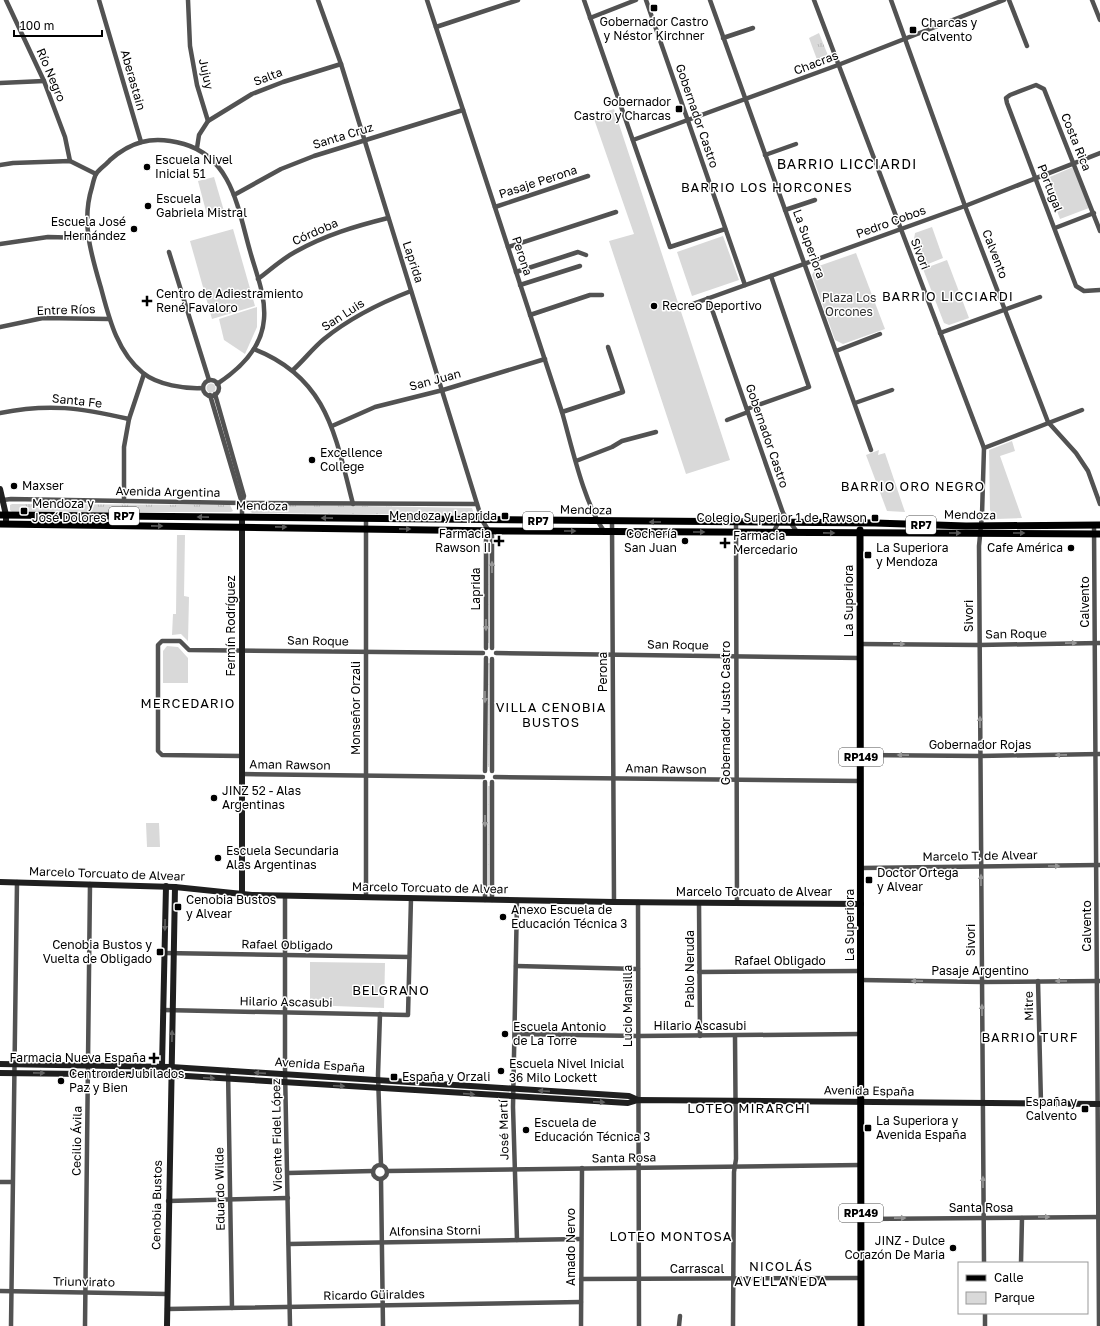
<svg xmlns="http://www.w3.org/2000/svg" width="1100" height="1326" viewBox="0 0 1100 1326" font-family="'Golos Text',sans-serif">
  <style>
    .grass { fill: url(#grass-tufts) }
    .park { fill: #d9d9d9 }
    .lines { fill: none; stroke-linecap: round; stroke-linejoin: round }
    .street { stroke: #525252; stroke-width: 4.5 }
    .secondary { stroke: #1f1f1f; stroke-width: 6 }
    .primary { stroke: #000; stroke-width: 7 }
    .oneway { fill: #595959 }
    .oneway2 { fill: #979797 }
    .oneway3 { fill: #626262 }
    .poi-dot { fill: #000; stroke: #fff; stroke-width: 1.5 }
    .labels { text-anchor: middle; stroke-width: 3; stroke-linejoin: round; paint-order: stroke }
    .shield { fill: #fff; stroke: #4c4c4c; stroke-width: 1 }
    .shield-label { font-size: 11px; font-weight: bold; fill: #000 }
    .poi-label { font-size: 12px; fill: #000; stroke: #fff; text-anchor: start }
    .street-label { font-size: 12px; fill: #000; stroke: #fff }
    .park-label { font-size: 12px; fill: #303030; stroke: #fff }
    .neighbourhood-label { font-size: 13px; letter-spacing: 1px; fill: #000; stroke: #fff }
    .quarter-label { font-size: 14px; letter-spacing: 1px; fill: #000; stroke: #fff }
  </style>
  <defs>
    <pattern id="grass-tufts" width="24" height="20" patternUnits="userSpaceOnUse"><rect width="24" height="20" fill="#d9d9d9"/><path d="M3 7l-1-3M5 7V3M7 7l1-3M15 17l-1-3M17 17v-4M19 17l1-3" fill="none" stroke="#b8b8b8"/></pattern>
  </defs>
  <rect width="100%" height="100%" fill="#fff"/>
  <g class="grass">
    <polygon points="819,33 829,58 827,62 819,65 809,38"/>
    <circle cx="211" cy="388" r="4.5"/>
    <polygon points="12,504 230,505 233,511 231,512 12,512 10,510 10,505"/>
    <polygon points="252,504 472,508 474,514 472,515 252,513 250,511 249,506"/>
    <polygon points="488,543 490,543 489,643 488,643"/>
    <polygon points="488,663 490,663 489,767 488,767"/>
    <polygon points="488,786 490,786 489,891 488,891"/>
  </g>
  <g class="park">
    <polygon points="614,109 730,460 686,474 609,241 634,234 593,116"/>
    <polygon points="1073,167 1089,208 1060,219 1045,179"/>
    <polygon points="214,177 224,211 207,215 198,181"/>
    <polygon points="932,227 943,258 923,266 914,239 915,233"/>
    <polygon points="233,229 255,306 212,319 190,241"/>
    <polygon points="723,236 739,280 692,296 677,252"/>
    <polygon points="856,253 885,329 843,344 835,340 812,275 816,267"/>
    <polygon points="947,260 969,318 949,325 944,323 923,269"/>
    <polygon points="257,307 257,327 245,354 224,340 219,319"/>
    <polygon points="1012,441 1015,451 1000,456 1022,518 996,519 990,510 989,450"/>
    <polygon points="879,450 878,455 885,453 905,512 887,511 866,455"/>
    <polygon points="177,535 185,535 184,596 189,597 188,641 181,634 172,635 173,614 176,614"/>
    <polygon points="167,646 178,647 188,658 188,683 163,683 163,651"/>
    <polygon points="146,823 159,823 160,847 147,847"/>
    <polygon points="310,962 385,963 384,1008 310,1005"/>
  </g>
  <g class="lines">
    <g class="street">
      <polyline points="6,0 44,81 65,137 70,161"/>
      <polyline points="99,0 141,142"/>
      <polyline points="188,0 190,46 197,85 208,121 199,135 197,148"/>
      <polyline points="318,0 341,64 482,520 492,536 492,648"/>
      <path d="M427,0L562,412C572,447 584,503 604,531"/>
      <polyline points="584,0 670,247 725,229"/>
      <polyline points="646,0 745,285"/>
      <polyline points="710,0 871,450"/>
      <polyline points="814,0 984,448 982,515 979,546 984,1263"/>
      <polyline points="891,0 965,206 1048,422 1076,453 1088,471 1100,504"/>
      <polyline points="1009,0 1027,46"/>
      <polyline points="1092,0 1100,20"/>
      <polyline points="590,18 636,0"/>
      <polyline points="436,27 518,0"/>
      <polyline points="723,38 753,28"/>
      <polyline points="0,83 44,81"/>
      <polyline points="208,121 252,94 283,82 341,64"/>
      <polyline points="633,140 838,65 1004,0"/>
      <polyline points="765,155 796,144"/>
      <polyline points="0,165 13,163 70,161 96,174"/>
      <polyline points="234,195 281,169 314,156 463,110"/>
      <polyline points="495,207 588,176"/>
      <polyline points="785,210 815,200"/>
      <polyline points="1055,228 1094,213"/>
      <polyline points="1100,231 1044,89 1036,85 1010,95 1006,98 1007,103 1076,286 1084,291 1100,290"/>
      <polyline points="0,244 48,237 88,238"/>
      <polyline points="508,247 616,212"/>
      <polyline points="169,252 209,380"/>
      <polyline points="516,272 578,252 586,255"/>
      <path d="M258,279C270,270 282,259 295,252C325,235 356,226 388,218"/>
      <polyline points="520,285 580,266"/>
      <polyline points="708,298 783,513 798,533"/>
      <polyline points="687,306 965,206 1100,153"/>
      <polyline points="530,315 590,295 602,295"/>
      <polyline points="0,327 43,318 109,319"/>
      <polyline points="940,333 1040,297"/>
      <path d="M254,349C328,378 335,435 353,504"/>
      <polyline points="836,351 880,334"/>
      <path d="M293,370C304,360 313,348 324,339C351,317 380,303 411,291"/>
      <circle cx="211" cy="388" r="8"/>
      <path d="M203,388C185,389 158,385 143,373C117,352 109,318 101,288C91,254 81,222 92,187C93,183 94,178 96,174C99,169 106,165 110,160C118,153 130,145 142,142C156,138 170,140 184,144C232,158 238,209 250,251C256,273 266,296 264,319C262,348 240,369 217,384"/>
      <polyline points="215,394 244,496 242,503 242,517"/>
      <polyline points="210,395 242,503"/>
      <polyline points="855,403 892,390"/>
      <polyline points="747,409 809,387 771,276"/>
      <polyline points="562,412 623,392 608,347"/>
      <path d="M0,413C49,403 81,408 129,419"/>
      <polyline points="727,420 748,412"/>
      <polyline points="332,426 375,407 443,390 545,359"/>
      <polyline points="984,448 1082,410"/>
      <polyline points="576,461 612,447 622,441 656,432"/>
      <polyline points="3,500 11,499 242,503 477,504"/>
      <polyline points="124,501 124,447 129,419 144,374"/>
      <polyline points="366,519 366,897"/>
      <polyline points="612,522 614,902"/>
      <polyline points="736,523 737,903"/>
      <polyline points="1094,525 1099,1326"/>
      <polyline points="773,533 783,513"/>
      <polyline points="860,644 979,645 1100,643"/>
      <polyline points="486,648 486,536 489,530"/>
      <polyline points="496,653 860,658"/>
      <polyline points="861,755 980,756 1100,754"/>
      <polyline points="242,756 162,755 158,751 158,645 162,641 180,641 189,650 483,653"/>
      <polyline points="485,771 486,658"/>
      <polyline points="492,771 492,659"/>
      <polyline points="242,774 483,777"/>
      <polyline points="495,777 861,781"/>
      <polyline points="861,868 1100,865"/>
      <polyline points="285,896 285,1069 290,1326"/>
      <polyline points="485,900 485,782"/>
      <polyline points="492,900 492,782"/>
      <polyline points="638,902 639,1326"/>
      <polyline points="699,903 700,1036"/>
      <polyline points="164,953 409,957"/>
      <polyline points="516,966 638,969"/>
      <polyline points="699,972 861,971"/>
      <polyline points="861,980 982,982 1100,981"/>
      <polyline points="1038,981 1041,1103"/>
      <polyline points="163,1010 408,1015 411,898"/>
      <polyline points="380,1014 378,1075 381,1165"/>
      <polyline points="515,1034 638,1036 861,1034"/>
      <polyline points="228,1070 232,1308"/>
      <circle cx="380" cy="1172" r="7"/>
      <polyline points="387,1171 861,1165"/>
      <polyline points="288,1173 373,1171"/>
      <polyline points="381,1179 383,1326"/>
      <polyline points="0,1182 12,1182"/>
      <polyline points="168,1201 288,1198"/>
      <polyline points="861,1219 1100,1217"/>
      <polyline points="517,1240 513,1107 517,900"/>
      <polyline points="289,1244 581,1239"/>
      <polyline points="1021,1263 1022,1218"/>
      <polyline points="581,1279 861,1278"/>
      <polyline points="0,1291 167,1294"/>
      <polyline points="167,1309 581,1302"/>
      <polyline points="985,1313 985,1326"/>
      <polyline points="11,1326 17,882"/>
      <polyline points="85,1326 90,884"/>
      <polyline points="581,1326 582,1168"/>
      <polyline points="679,1326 680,1316"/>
      <polyline points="733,1326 734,1172 736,1159 735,1036"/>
    </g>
    <g class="secondary">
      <polyline points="0,489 6,515 6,524"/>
      <polyline points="242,517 242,894"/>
      <polyline points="0,882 175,887 252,895 614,902 861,904"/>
      <polyline points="0,1064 171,1067 629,1096 638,1100"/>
      <polyline points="164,1070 162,1067 166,886"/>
      <path d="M0,1073L170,1075L628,1103L638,1100C792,1102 946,1103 1100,1104"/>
      <polyline points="167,1326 175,887"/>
    </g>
    <g class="primary">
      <polyline points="0,515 875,523 966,526 1100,525"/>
      <polyline points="0,524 501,531 1100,534"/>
      <polyline points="860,530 861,1326"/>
    </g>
  </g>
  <defs><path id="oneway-solid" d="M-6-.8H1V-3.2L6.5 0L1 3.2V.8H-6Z"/></defs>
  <g class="oneway">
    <use href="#oneway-solid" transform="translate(203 517) rotate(-179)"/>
    <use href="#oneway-solid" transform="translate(327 518) rotate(-179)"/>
    <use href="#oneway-solid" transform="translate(655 522) rotate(-180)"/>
    <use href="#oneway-solid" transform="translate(157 526) rotate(1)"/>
    <use href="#oneway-solid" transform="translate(281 527) rotate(1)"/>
    <use href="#oneway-solid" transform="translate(405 529) rotate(1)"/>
    <use href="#oneway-solid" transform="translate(570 531)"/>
    <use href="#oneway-solid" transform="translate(699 532)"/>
    <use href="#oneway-solid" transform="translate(829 533) rotate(1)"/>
    <use href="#oneway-solid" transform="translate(955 533)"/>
    <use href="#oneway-solid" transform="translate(1019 533)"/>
  </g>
  <g class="oneway2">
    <use href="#oneway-solid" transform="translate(492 567) rotate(-90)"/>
    <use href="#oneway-solid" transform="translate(486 625) rotate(90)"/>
    <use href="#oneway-solid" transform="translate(1071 643) rotate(-1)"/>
    <use href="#oneway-solid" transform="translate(899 644) rotate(1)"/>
    <use href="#oneway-solid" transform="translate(485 697) rotate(90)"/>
    <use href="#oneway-solid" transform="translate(980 722) rotate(-90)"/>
    <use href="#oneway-solid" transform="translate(903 755) rotate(-179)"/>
    <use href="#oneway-solid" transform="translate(1061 755) rotate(179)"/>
    <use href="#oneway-solid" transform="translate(485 821) rotate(90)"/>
    <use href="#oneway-solid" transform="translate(1054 866)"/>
    <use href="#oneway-solid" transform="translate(981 880) rotate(-90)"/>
    <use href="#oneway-solid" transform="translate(917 981) rotate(-179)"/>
    <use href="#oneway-solid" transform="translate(1061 981) rotate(-180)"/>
    <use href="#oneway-solid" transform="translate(982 1010) rotate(-90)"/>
    <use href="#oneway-solid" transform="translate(983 1182) rotate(-90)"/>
    <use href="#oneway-solid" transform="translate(1044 1217)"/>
    <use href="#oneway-solid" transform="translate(900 1218) rotate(-1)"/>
  </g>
  <g class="oneway3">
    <use href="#oneway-solid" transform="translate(165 925) rotate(91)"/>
    <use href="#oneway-solid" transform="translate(172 1036) rotate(-89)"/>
    <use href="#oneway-solid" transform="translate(39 1073) rotate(1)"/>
    <use href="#oneway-solid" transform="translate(260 1073) rotate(-176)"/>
    <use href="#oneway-solid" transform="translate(209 1078) rotate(3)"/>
    <use href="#oneway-solid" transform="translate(339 1086) rotate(3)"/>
    <use href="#oneway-solid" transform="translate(544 1091) rotate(-176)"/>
    <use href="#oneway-solid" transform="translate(469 1094) rotate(4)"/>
    <use href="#oneway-solid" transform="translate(599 1102) rotate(2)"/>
  </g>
  <g class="poi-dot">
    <rect x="650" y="4" width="8" height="8" rx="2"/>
    <rect x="909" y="26" width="8" height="8" rx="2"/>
    <rect x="675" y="105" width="8" height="8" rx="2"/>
    <circle cx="147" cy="167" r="4"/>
    <circle cx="148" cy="206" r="4"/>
    <circle cx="134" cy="229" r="4"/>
    <path d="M145 295h4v4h4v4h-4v4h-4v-4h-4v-4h4z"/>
    <circle cx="654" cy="306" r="4"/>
    <circle cx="312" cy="460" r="4"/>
    <circle cx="14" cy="486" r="4"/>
    <rect x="20" y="507" width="8" height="8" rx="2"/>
    <rect x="501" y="512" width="8" height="8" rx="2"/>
    <rect x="871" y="514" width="8" height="8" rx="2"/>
    <path d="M497 535h4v4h4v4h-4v4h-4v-4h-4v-4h4z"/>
    <circle cx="685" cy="541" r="4"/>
    <path d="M723 537h4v4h4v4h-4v4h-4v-4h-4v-4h4z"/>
    <circle cx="1071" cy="548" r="4"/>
    <rect x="864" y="551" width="8" height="8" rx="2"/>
    <circle cx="214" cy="798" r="4"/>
    <circle cx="218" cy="858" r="4"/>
    <rect x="865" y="876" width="8" height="8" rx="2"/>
    <rect x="174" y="903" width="8" height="8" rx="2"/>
    <circle cx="503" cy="917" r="4"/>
    <rect x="156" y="948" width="8" height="8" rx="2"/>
    <circle cx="505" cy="1034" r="4"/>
    <path d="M152 1052h4v4h4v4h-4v4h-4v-4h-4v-4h4z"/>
    <circle cx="501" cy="1071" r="4"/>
    <rect x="390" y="1073" width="8" height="8" rx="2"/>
    <circle cx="61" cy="1081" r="4"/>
    <rect x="1081" y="1105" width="8" height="8" rx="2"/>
    <rect x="864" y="1124" width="8" height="8" rx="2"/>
    <circle cx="526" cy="1130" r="4"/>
    <circle cx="953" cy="1248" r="4"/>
  </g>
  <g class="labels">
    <g class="shield">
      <rect x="109" y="507" width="30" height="18" rx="3"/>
      <rect x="523" y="512" width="30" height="18" rx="3"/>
      <rect x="906" y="516" width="30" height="18" rx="3"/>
      <rect x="839" y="748" width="44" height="18" rx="3"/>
      <rect x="839" y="1204" width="44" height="18" rx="3"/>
    </g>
    <g class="shield-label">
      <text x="124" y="520">RP7</text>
      <text x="538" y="525">RP7</text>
      <text x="921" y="529">RP7</text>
      <text x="861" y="761">RP149</text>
      <text x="861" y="1217">RP149</text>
    </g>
    <g class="poi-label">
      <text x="654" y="26" text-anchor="middle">Gobernador Castro<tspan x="654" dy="14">y Néstor Kirchner</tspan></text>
      <text x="921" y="27">Charcas y<tspan x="921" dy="14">Calvento</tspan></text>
      <text x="671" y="106" text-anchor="end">Gobernador<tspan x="671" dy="14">Castro y Charcas</tspan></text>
      <text x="155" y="164">Escuela Nivel<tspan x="155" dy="14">Inicial 51</tspan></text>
      <text x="156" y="203">Escuela<tspan x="156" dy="14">Gabriela Mistral</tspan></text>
      <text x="126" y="226" text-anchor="end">Escuela José<tspan x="126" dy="14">Hernández</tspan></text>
      <text x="156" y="298">Centro de Adiestramiento<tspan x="156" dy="14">René Favaloro</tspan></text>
      <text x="662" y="310">Recreo Deportivo</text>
      <text x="320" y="457">Excellence<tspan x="320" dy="14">College</tspan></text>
      <text x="22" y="490">Maxser</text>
      <text x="32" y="508">Mendoza y<tspan x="32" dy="14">José Dolores</tspan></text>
      <text x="497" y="520" text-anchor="end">Mendoza y Laprida</text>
      <text x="867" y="522" text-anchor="end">Colegio Superior 1 de Rawson</text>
      <text x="491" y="538" text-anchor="end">Farmacia<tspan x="491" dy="14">Rawson II</tspan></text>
      <text x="677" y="538" text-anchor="end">Cochería<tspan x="677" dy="14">San Juan</tspan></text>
      <text x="733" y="540">Farmacia<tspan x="733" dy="14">Mercedario</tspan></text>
      <text x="876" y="552">La Superiora<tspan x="876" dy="14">y Mendoza</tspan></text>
      <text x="1063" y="552" text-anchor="end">Cafe América</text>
      <text x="222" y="795">JINZ 52 - Alas<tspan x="222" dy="14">Argentinas</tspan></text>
      <text x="226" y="855">Escuela Secundaria<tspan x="226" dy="14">Alas Argentinas</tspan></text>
      <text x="877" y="877">Doctor Ortega<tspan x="877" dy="14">y Alvear</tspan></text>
      <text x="186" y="904">Cenobia Bustos<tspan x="186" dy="14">y Alvear</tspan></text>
      <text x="511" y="914">Anexo Escuela de<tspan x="511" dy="14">Educación Técnica 3</tspan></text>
      <text x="152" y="949" text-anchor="end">Cenobia Bustos y<tspan x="152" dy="14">Vuelta de Obligado</tspan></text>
      <text x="513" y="1031">Escuela Antonio<tspan x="513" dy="14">de La Torre</tspan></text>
      <text x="146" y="1062" text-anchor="end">Farmacia Nueva España</text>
      <text x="509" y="1068">Escuela Nivel Inicial<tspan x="509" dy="14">36 Milo Lockett</tspan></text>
      <text x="69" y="1078">Centro de Jubilados<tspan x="69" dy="14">Paz y Bien</tspan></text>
      <text x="402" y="1081">España y Orzali</text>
      <text x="1077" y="1106" text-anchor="end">España y<tspan x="1077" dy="14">Calvento</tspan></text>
      <text x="876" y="1125">La Superiora y<tspan x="876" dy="14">Avenida España</tspan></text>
      <text x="534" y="1127">Escuela de<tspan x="534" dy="14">Educación Técnica 3</tspan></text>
      <text x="945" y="1245" text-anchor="end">JINZ - Dulce<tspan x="945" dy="14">Corazón De Maria</tspan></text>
    </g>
    <g class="street-label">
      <text transform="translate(816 63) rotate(-21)" y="4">Chacras</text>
      <text transform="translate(206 74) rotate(78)" y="4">Jujuy</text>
      <text transform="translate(51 75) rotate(67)" y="4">Río Negro</text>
      <text transform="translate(268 77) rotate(-21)" y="4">Salta</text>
      <text transform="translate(133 80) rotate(74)" y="4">Aberastain</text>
      <text transform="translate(697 116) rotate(71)" y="4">Gobernador Castro</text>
      <text transform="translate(343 136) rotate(-17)" y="4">Santa Cruz</text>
      <text transform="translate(1076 142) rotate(68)" y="4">Costa Rica</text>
      <text transform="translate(538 182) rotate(-18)" y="4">Pasaje Perona</text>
      <text transform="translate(1050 188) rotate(69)" y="4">Portugal</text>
      <text transform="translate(891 222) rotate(-20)" y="4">Pedro Cobos</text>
      <text transform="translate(315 232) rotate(-24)" y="4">Córdoba</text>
      <text transform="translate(809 244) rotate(70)" y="4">La Superiora</text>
      <text transform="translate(920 254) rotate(69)" y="4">Sivori</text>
      <text transform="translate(995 254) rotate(69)" y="4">Calvento</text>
      <text transform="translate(522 256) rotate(72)" y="4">Perona</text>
      <text transform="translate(413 262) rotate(72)" y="4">Laprida</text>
      <text transform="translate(66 310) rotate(-2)" y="4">Entre Ríos</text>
      <text transform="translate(343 315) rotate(-33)" y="4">San Luis</text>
      <text transform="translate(435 380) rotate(-15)" y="4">San Juan</text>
      <text transform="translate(77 401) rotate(6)" y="4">Santa Fe</text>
      <text transform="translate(767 436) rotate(71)" y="4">Gobernador Castro</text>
      <text transform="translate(168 492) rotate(1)" y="4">Avenida Argentina</text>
      <text transform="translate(262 506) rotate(1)" y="4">Mendoza</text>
      <text transform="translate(586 510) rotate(1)" y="4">Mendoza</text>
      <text transform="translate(970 515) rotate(1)" y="4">Mendoza</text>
      <text transform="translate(476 589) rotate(-90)" y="4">Laprida</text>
      <text transform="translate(849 601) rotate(-90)" y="4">La Superiora</text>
      <text transform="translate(1085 602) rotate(-90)" y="4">Calvento</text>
      <text transform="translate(969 616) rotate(-90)" y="4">Sivori</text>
      <text transform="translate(231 626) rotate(-90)" y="4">Fermín Rodríguez</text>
      <text transform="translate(1016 634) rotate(-1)" y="4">San Roque</text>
      <text transform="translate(318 641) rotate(1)" y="4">San Roque</text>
      <text transform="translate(678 645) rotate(1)" y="4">San Roque</text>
      <text transform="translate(603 672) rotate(-90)" y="4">Perona</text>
      <text transform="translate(356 708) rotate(-90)" y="4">Monseñor Orzali</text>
      <text transform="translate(726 713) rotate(-90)" y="4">Gobernador Justo Castro</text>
      <text x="980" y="749">Gobernador Rojas</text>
      <text transform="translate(290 765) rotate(1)" y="4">Aman Rawson</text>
      <text transform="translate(666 769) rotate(1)" y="4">Aman Rawson</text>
      <text transform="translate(980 856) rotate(-1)" y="4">Marcelo T. de Alvear</text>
      <text transform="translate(107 874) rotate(2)" y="4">Marcelo Torcuato de Alvear</text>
      <text transform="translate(430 888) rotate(1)" y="4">Marcelo Torcuato de Alvear</text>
      <text x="754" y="896">Marcelo Torcuato de Alvear</text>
      <text transform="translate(850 925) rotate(-90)" y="4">La Superiora</text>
      <text transform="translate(1087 926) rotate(-90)" y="4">Calvento</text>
      <text transform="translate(971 940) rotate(-90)" y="4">Sivori</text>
      <text transform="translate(287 945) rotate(1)" y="4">Rafael Obligado</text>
      <text x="780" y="965">Rafael Obligado</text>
      <text transform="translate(690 969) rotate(-90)" y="4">Pablo Neruda</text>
      <text x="980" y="975">Pasaje Argentino</text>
      <text transform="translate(286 1002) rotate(1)" y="4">Hilario Ascasubi</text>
      <text transform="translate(628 1006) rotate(-90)" y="4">Lucio Mansilla</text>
      <text transform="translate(1029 1006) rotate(-91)" y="4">Mitre</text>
      <text x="700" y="1030">Hilario Ascasubi</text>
      <text transform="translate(320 1065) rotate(4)" y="4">Avenida España</text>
      <text transform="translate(869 1091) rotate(1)" y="4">Avenida España</text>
      <text transform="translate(504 1130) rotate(-91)" y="4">José Martí</text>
      <text transform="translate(277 1135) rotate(-91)" y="4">Vicente Fidel López</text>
      <text transform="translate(77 1141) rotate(-89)" y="4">Cecilio Ávila</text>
      <text transform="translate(624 1158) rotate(-1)" y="4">Santa Rosa</text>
      <text transform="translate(220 1189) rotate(-91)" y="4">Eduardo Wilde</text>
      <text transform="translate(157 1205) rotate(-89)" y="4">Cenobia Bustos</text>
      <text x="981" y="1212">Santa Rosa</text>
      <text transform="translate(435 1231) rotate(-1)" y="4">Alfonsina Storni</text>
      <text transform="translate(571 1247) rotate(-90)" y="4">Amado Nervo</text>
      <text x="697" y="1273">Carrascal</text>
      <text transform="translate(84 1282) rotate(1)" y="4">Triunvirato</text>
      <text transform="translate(374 1295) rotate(-1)" y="4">Ricardo Güiraldes</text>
    </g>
    <g class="park-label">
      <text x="849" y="302">Plaza Los<tspan x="849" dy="14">Orcones</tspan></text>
    </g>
    <g class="neighbourhood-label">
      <text x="767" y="192">BARRIO LOS HORCONES</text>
      <text x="948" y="301">BARRIO LICCIARDI</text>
      <text x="913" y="491">BARRIO ORO NEGRO</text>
      <text x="188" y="708">MERCEDARIO</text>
      <text x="551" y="712">VILLA CENOBIA<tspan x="551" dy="15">BUSTOS</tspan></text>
      <text x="391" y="995">BELGRANO</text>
      <text x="1030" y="1042">BARRIO TURF</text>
      <text x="749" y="1113">LOTEO MIRARCHI</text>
      <text x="671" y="1241">LOTEO MONTOSA</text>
      <text x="781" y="1271">NICOLÁS<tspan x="781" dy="15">AVELLANEDA</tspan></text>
    </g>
    <g class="quarter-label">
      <text x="847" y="169">BARRIO LICCIARDI</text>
    </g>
  </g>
  <rect x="958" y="1262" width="130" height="52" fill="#ffffff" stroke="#999999"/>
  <rect x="966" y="1275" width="20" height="6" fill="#000000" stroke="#999999"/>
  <text x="994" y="1282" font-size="12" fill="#000000">Calle</text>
  <rect x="966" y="1292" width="20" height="12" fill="#d9d9d9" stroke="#999999"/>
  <text x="994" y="1302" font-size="12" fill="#000000">Parque</text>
  <path d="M14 30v6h88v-6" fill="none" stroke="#000000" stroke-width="2"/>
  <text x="20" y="30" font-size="12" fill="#000000" stroke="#ffffff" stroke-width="3" paint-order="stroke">100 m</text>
</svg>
